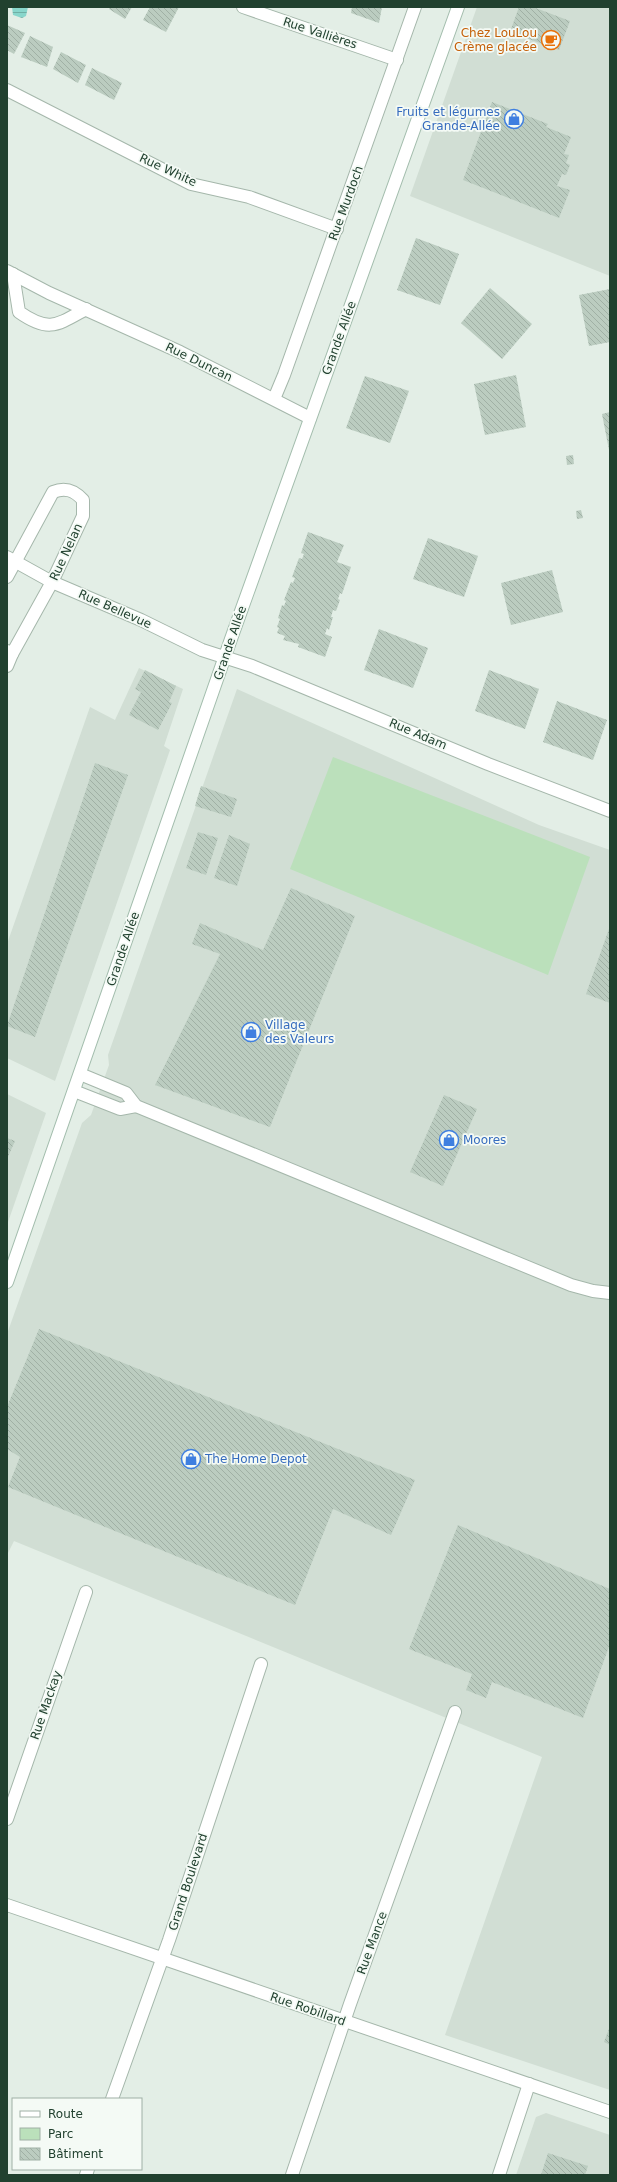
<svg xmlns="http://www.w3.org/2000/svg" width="617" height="2182" viewBox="0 0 617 2182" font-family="'DejaVu Sans',sans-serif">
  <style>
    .built { fill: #d1ded4 }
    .green { fill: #bbe0bb }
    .water { fill: url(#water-rules) }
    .building { fill: url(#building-back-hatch) }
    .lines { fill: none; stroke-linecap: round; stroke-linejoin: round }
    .street-casing { stroke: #a5b7ab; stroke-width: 14 }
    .secondary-casing { stroke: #a3bdad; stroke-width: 14 }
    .street { stroke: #fff; stroke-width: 12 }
    .secondary { stroke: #fff; stroke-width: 12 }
    .labels { text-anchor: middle; stroke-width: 3.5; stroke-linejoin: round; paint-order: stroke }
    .street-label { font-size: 12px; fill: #21412f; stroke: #f4faf5 }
    .food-label { font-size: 12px; fill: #c56008; stroke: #f4faf5; text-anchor: end }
    .shop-label { font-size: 12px; fill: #366cbe; stroke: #f4faf5; text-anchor: start }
  </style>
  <defs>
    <pattern id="water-rules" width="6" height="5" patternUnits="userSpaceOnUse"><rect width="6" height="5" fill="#88d6cb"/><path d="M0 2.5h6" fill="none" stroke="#6fafa5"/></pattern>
    <pattern id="building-back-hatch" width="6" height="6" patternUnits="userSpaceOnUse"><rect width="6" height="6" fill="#bbccc0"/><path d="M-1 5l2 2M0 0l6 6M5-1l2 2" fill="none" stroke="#a0b0a5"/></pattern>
  </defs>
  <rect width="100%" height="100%" fill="#e3eee6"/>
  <g class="built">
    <polygon points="477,7 610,7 610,276 410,196"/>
    <polygon points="139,668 183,689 164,746 170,750 55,1081 7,1058 7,944 90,707 115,720"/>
    <polygon points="237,689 539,825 610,850 610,2090 445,2035 542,1757 14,1541 7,1555 7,1334 82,1123 91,1115 109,1065 108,1055"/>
    <polygon points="7,1094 46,1113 7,1225"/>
    <polygon points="546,2113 610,2135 610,2175 516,2175 536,2117"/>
  </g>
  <polygon class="green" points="333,757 590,857 548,975 290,869"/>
  <polygon class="water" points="12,7 28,7 26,16 22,18 13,15"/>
  <g class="building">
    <polygon points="110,7 132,7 125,19 109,9"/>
    <polygon points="150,7 179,7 166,32 143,20"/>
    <polygon points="352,7 382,7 379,23 351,13"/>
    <polygon points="519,7 533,7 570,21 559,50 510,32"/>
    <polygon points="7,25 25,33 14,54 7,50"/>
    <polygon points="30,36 53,47 47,67 21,57"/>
    <polygon points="61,52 86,65 78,83 53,69"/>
    <polygon points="92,68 122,83 114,100 85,85"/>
    <polygon points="492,102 548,124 546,127 571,137 564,154 569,155 566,163 570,165 566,175 562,174 557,186 570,190 559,218 463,180"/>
    <polygon points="416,238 459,254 440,305 397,290"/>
    <polygon points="490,288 532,324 502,359 461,323"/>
    <polygon points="610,289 610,342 589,346 579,295"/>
    <polygon points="516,375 526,427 485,435 474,384"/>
    <polygon points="365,376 409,391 390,443 346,428"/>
    <polygon points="610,412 610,450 609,450 602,414"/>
    <polygon points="573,455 574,464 567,465 566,456"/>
    <polygon points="581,510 583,518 577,519 576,511"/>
    <polygon points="308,532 344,545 337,562 351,567 342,594 340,593 338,599 340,600 336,611 333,610 331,617 333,617 329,630 327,628 325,634 332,637 325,657 298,647 299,644 283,640 285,636 277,633 279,628 277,627 280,619 278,618 282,605 284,606 286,601 284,600 291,582 293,583 295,578 292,577 299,558 302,559 304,554 301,553"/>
    <polygon points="428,538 478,556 464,597 413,579"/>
    <polygon points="552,570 563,612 511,625 501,583"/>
    <polygon points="379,629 428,648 413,688 364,670"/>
    <polygon points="145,670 176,686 169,702 172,703 158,730 129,715 141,692 135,689"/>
    <polygon points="489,670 539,689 525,729 475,711"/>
    <polygon points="557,701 607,720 593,760 543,742"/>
    <polygon points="95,763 128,775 35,1037 7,1026"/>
    <polygon points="201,786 237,799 231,817 195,806"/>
    <polygon points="198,832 218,838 206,875 186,868"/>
    <polygon points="229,835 250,844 237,886 214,878"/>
    <polygon points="291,888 355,916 270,1127 155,1085 220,954 192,944 200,923 263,950"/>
    <polygon points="610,926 610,1003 586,994"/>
    <polygon points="444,1095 477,1109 443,1186 410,1172"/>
    <polygon points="7,1138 15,1141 7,1159"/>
    <polygon points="39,1329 415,1480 391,1535 333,1509 295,1605 8,1487 20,1457 7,1449 7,1407"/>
    <polygon points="458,1525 610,1589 610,1644 583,1718 492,1682 486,1698 466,1690 472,1674 409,1649"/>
    <polygon points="610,2026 610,2045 604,2042"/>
    <polygon points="548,2153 588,2166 585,2175 541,2175"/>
  </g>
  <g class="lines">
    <defs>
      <g id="street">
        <polyline points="243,7 397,60"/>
        <polyline points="7,90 191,184 249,197 337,229"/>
        <polyline points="7,271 49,293 180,352 310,418"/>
        <path d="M13,274L19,312C49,333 57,325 86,309"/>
        <polyline points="274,399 284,375 415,7"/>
        <polyline points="7,557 52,582 141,620 202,650 252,666 488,764 610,811"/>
        <path d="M7,577L53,492C65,487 74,490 83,500V516L52,582L12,654"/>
        <polyline points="7,651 12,654 7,666"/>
        <polyline points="80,1074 126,1093 136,1106 571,1285 593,1291 610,1293"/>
        <polyline points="74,1091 120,1109 136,1106"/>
        <polyline points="7,1819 86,1592"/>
        <polyline points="7,1905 610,2112"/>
        <polyline points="112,2099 169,1940 261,1664"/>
        <polyline points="86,2175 88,2169"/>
        <polyline points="292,2175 350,2004 455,1712"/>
        <polyline points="499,2175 529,2084"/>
      </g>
      <polyline id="secondary" points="7,1282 231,639 458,7"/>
    </defs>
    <use href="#street" class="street-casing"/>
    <use href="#secondary" class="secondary-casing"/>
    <use href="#street" class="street"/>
    <use href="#secondary" class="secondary"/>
  </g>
  <defs>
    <symbol id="cafe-ring" viewBox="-11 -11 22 22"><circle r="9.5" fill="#f4faf5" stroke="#e8710a" stroke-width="1.5"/><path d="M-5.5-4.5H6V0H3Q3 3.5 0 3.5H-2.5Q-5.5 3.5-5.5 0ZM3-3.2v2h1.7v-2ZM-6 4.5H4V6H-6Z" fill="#e8710a"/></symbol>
    <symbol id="shop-ring" viewBox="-11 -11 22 22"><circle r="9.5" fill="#f4faf5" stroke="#3f7fe0" stroke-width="1.5"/><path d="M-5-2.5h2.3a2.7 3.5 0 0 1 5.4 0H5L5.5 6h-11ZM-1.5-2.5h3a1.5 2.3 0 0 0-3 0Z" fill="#3f7fe0"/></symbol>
  </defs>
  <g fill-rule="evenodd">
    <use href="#cafe-ring" x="540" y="29" width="22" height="22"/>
    <use href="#shop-ring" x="503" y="108" width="22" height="22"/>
    <use href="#shop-ring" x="240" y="1021" width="22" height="22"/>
    <use href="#shop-ring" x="438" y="1129" width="22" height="22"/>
    <use href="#shop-ring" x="180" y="1448" width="22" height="22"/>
  </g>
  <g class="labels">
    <g class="street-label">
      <text transform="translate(320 33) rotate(18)" y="4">Rue Vallières</text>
      <text transform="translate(168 170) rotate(25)" y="4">Rue White</text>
      <text transform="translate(346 203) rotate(-70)" y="4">Rue Murdoch</text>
      <text transform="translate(339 338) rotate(-70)" y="4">Grande Allée</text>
      <text transform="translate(199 362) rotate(26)" y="4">Rue Duncan</text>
      <text transform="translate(66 552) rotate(-65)" y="4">Rue Nelan</text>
      <text transform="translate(115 609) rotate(24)" y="4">Rue Bellevue</text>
      <text transform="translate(230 643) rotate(-71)" y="4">Grande Allée</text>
      <text transform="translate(418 734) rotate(23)" y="4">Rue Adam</text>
      <text transform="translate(123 949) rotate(-71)" y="4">Grande Allée</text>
      <text transform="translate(46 1705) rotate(-71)" y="4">Rue Mackay</text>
      <text transform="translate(188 1882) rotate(-72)" y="4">Grand Boulevard</text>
      <text transform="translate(372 1943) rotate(-70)" y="4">Rue Mance</text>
      <text transform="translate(308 2009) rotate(19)" y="4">Rue Robillard</text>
    </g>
    <g class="food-label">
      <text x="537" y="37">Chez LouLou<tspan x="537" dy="14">Crème glacée</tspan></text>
    </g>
    <g class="shop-label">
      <text x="500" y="116" text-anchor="end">Fruits et légumes<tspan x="500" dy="14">Grande-Allée</tspan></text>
      <text x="265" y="1029">Village<tspan x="265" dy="14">des Valeurs</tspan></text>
      <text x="463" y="1144">Moores</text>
      <text x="205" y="1463">The Home Depot</text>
    </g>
  </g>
  <rect width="617" height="2182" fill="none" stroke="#21412f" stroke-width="16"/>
  <rect x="12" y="2098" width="130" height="72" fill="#f4faf5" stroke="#a0b0a6"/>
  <rect x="20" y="2111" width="20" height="6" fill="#ffffff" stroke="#a0b0a6"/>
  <text x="48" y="2118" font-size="12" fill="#21412f">Route</text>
  <rect x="20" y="2128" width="20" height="12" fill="#bbe0bb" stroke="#a0b0a6"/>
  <text x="48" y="2138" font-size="12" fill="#21412f">Parc</text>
  <rect x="20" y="2148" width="20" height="12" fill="url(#building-back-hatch)" stroke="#a0b0a6"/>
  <text x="48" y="2158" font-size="12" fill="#21412f">Bâtiment</text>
</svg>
